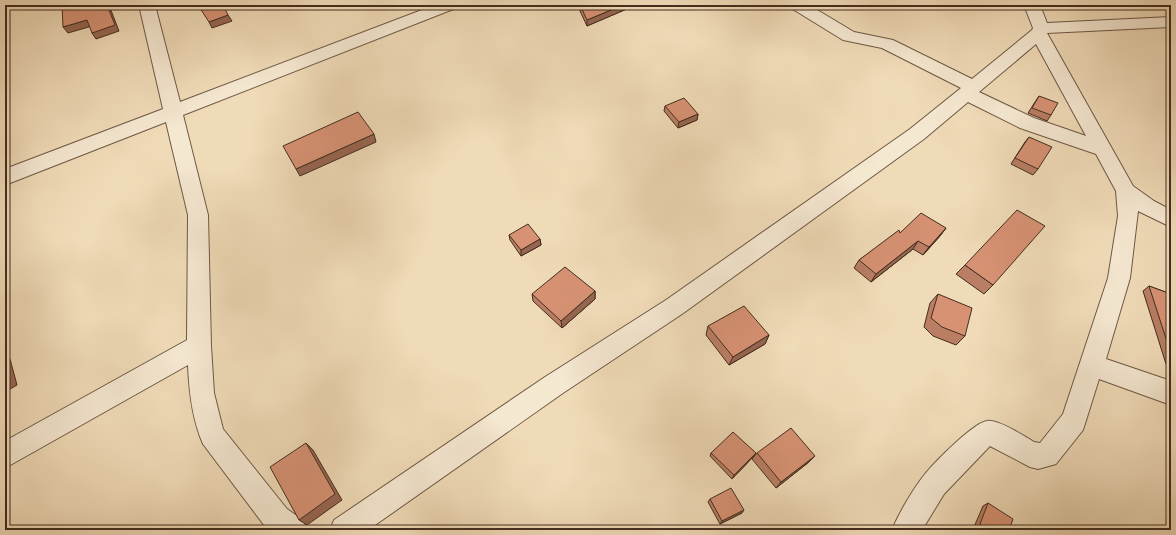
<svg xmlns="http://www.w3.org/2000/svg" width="1176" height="535" viewBox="0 0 1176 535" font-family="Alegreya,serif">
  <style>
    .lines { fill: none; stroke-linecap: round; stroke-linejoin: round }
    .minor-casing { stroke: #6e5844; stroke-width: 2 }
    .minor { fill: #f5e8d1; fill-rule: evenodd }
    .wall { fill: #b97e64; stroke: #432d1e }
    .shaded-wall { fill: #966651; stroke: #432d1e }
    .building { fill: #d79274; stroke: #432d1e }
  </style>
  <rect width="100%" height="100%" fill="#f0dbb8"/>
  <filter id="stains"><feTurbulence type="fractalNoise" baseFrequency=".005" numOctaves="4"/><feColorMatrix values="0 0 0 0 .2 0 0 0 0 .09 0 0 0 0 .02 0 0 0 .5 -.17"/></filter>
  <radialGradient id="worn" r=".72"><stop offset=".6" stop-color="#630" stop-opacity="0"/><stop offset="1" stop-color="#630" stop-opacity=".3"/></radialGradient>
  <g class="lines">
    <defs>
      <g id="minor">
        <path d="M139,5H155L180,102L435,5H458L456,8L183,115L208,215L211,346L214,393L223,429L287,509L303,520L307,530L267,529L203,444C192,419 189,391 188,365L5,468V441L187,340L188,215L166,122L5,185V169L163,109Z"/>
        <path d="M789,5H809L854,32L893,40L972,79L1032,30L1033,28L1024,5H1040L1047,23L1171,17V27L1047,33L1133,186L1154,201L1171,210V227L1138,211L1130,278L1106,359L1171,381V405L1099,379L1083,430L1056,464L1038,469L1030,467L990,446L944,494L922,530H892C899,513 913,489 925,474C935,462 973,423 987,421C998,419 1024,436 1034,442L1040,443L1063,414L1108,278L1118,216L1116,191L1096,154L1020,128L968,102L924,139L682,314L563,393L368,530H330L334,520L545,377L666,300L910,129L961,88L882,48L843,40L791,8ZM1036,44L1086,136L1034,118L979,92Z"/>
      </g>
    </defs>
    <use href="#minor" class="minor-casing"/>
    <use href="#minor" class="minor"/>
  </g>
  <g class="wall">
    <polygon points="580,5 636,5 587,26 580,11"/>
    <polygon points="1039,96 1051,115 1047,121 1028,113 1035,102"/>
    <polygon points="665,106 698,114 697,120 678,128 664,111"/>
    <polygon points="1029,137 1038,169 1033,175 1011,164 1025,142"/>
    <polygon points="946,228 940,236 923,255 913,249 871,282 854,268 859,260 900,233"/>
    <polygon points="509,235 540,239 541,245 521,256 510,240"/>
    <polygon points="965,265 993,285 984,294 956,274"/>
    <polygon points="1149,286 1171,294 1171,365 1166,364 1143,291"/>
    <polygon points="595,291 595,299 562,328 533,301 532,294"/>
    <polygon points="938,294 965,336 956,345 933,336 924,327 930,303"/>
    <polygon points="708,326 769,335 765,344 729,365 706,335"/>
    <polygon points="711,453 756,453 753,457 732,479 710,456"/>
    <polygon points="757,453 809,462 776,488 752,459"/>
    <polygon points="710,499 742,513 720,524 708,502"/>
    <polygon points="988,503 1009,530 978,530 974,527 983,506"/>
  </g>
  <g class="shaded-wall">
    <polygon points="107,5 109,5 119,31 96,39 92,33"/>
    <polygon points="623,5 636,5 587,26 587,20"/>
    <polygon points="228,15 232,21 212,28 209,22"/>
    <polygon points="87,20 92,26 68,33 63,27"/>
    <polygon points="698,114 697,120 678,128 679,122"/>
    <polygon points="374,134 376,142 300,176 296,169"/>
    <polygon points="946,228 940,236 923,255 929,247"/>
    <polygon points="540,239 541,245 521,256 521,250"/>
    <polygon points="918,241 913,249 871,282 876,274"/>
    <polygon points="595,291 595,299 562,328 561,321"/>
    <polygon points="769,335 765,344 729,365 733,357"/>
    <polygon points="5,356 10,359 17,385 5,392"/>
    <polygon points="306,443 313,450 342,500 307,525 299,520"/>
    <polygon points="756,453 753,457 732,479 734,475"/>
    <polygon points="815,456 809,462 776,488 781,482"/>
    <polygon points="744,510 742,513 720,524 722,521"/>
    <polygon points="117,525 130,530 122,530"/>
  </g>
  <g class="building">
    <polygon points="62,5 107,5 115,25 92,33 87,20 63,27"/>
    <polygon points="198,5 223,5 228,15 209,22"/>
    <polygon points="580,5 623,5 587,20"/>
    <polygon points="1039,96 1058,103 1051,115 1032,108"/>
    <polygon points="684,98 698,114 679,122 665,106"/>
    <polygon points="358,112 374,134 296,169 283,146"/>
    <polygon points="1029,137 1052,147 1038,169 1015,158"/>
    <polygon points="1017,210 1045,226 993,285 965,265"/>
    <polygon points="921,213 946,228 929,247 918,241 876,274 859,260 899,230 900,233"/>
    <polygon points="528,224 540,239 521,250 509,235"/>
    <polygon points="565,267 595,291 561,321 532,294"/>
    <polygon points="1149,286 1171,294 1171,354"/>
    <polygon points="938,294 972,308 965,336 942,327 931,318"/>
    <polygon points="744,306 769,335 733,357 708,326"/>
    <polygon points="5,362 10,381 5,384"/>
    <polygon points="791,428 815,456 781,482 757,453"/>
    <polygon points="733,432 756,453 734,475 711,453"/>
    <polygon points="306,443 335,494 299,520 270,467"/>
    <polygon points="731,488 744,510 722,521 710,499"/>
    <polygon points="988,503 1013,519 1009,530 988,530 980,524"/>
    <polygon points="117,525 122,530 112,530"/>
  </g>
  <rect width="1176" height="535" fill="none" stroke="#f0dbb8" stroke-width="20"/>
  <rect x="6" y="6" width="1164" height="523" fill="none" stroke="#432d1e" stroke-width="2"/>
  <rect x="10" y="10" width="1156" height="515" fill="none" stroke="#432d1e"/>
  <rect width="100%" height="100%" filter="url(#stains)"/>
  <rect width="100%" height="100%" fill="url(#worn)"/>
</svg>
